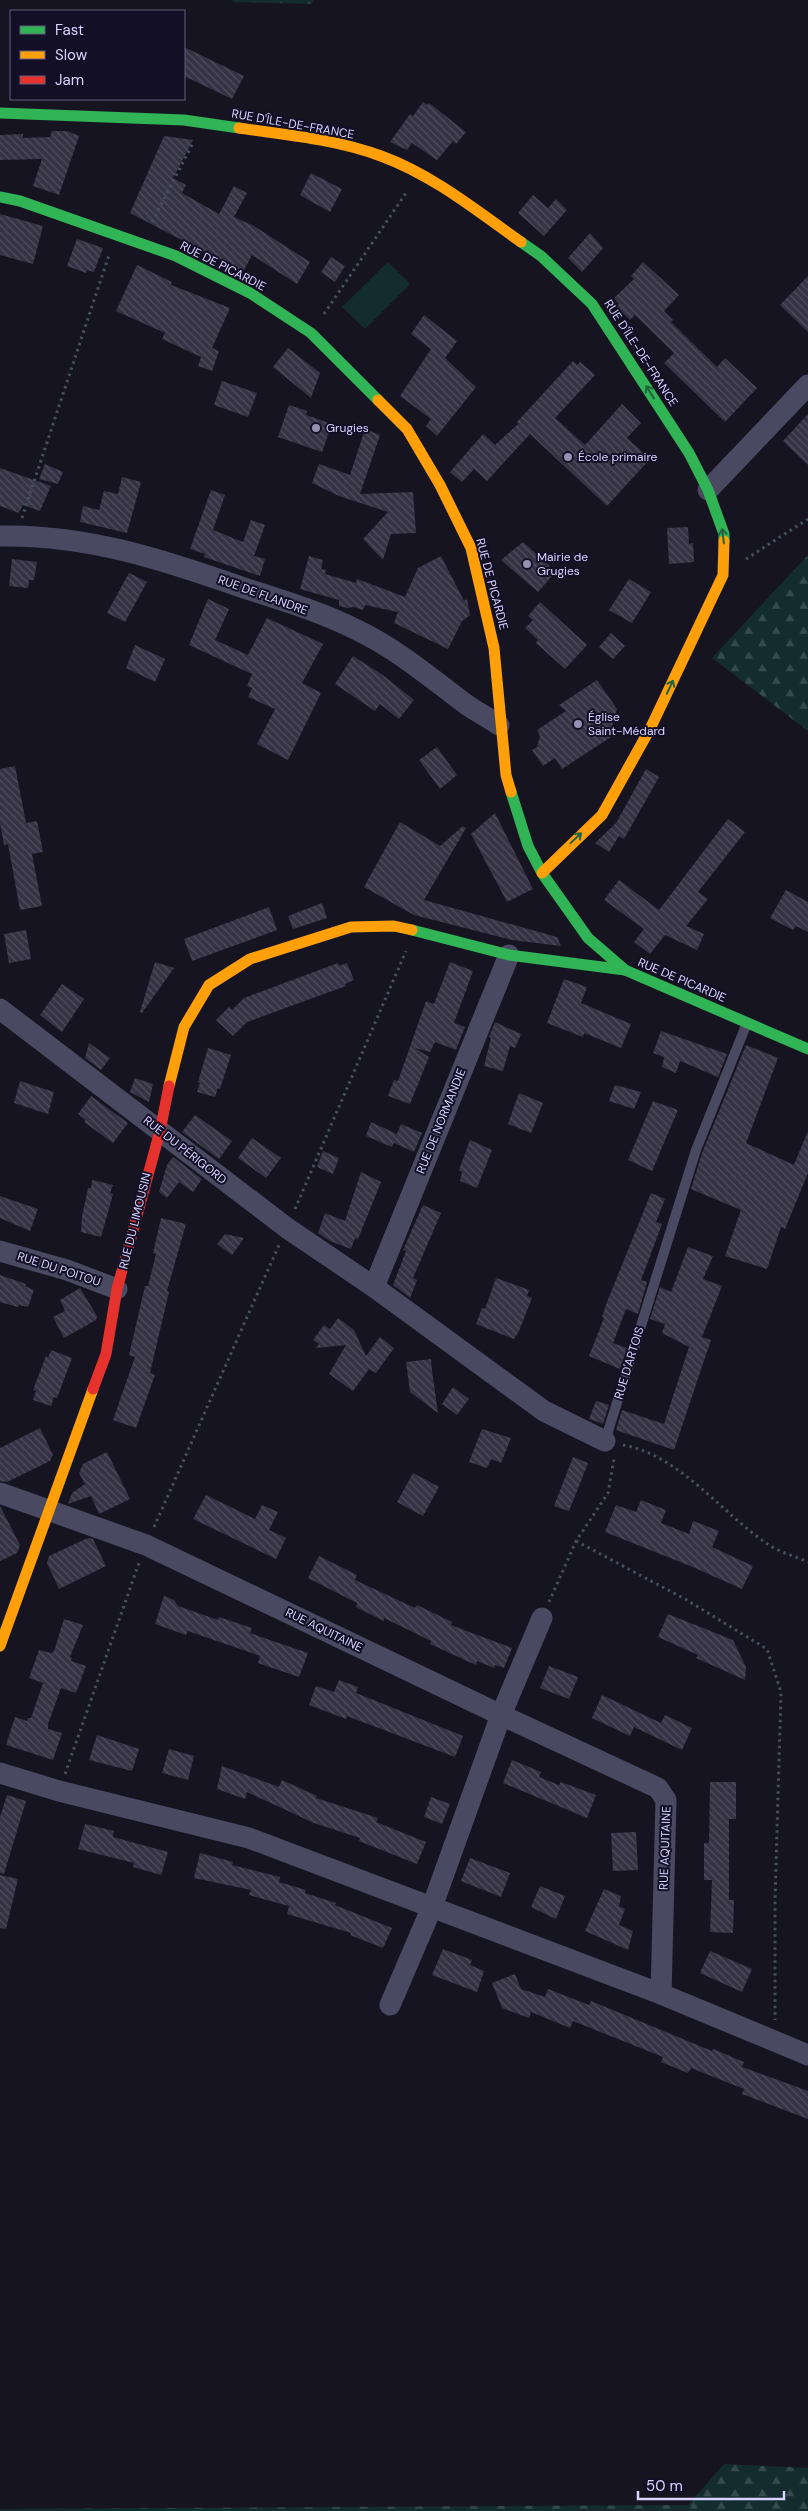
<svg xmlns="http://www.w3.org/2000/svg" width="808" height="2511" viewBox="0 0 808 2511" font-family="'DM Sans',sans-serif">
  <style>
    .forest { fill: url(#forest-firs) }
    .pitch { fill: #132c2d }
    .building { fill: url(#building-back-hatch) }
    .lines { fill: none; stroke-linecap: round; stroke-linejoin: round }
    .path { stroke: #44505f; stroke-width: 3; stroke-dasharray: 2.5 4; stroke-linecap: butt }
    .lane { stroke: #4a4962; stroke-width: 10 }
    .street { stroke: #4a4962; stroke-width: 21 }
    .fast { stroke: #30b455; stroke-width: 11 }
    .slow { stroke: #ff9f0a; stroke-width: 11 }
    .jam { stroke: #e5322d; stroke-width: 11 }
    .oneway { stroke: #22623e }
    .poi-dot { fill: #9591b1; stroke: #130f26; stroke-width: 2 }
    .labels { text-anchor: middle; stroke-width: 4; stroke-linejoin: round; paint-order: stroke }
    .street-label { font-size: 12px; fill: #d9d4ff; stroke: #130f26 }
    .poi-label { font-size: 12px; fill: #d9d4ff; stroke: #130f26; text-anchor: start }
  </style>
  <defs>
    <pattern id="forest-firs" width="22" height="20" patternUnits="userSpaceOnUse" patternTransform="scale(1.25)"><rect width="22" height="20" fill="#132c2d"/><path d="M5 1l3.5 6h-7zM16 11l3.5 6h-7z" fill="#354a4c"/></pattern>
    <pattern id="building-back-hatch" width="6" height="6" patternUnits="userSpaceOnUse" patternTransform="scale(1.25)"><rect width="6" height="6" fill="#343243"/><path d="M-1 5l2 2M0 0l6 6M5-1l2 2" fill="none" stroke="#514f5f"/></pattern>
  </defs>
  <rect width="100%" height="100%" fill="#161421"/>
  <g class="forest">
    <polygon points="230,0 314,0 311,4 235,2"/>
    <polygon points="808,555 808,731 712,658"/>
    <polygon points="724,2464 808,2468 808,2511 0,2511 0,2509 688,2505"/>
  </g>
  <polygon class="pitch" points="388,262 410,284 365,329 342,307"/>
  <g class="building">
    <polygon points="184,47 244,76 232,99 184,76"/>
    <polygon points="423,102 427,105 429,103 466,132 456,144 453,141 437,160 412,143 407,150 390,142 410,114 413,116"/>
    <polygon points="52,131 67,131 79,136 59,195 33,186 42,159 0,160 0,135 23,134 23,138 50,137"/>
    <polygon points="164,136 193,140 173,178 186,185 182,193 219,214 234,186 247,193 234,217 254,226 310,262 297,284 252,255 243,272 130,213"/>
    <polygon points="311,173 342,189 330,212 300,195"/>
    <polygon points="533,195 548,208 556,199 567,210 544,236 518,213"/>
    <polygon points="0,214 43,226 33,264 0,255"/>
    <polygon points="590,233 603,248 582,272 568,258"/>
    <polygon points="77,239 103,248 94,272 87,270 86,273 67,266"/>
    <polygon points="331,257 345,266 335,282 321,272"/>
    <polygon points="643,262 679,295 664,311 673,320 671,322 717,367 725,358 757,388 725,422 664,363 674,353 635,315 630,320 616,306 619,304 614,298 634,279 631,276"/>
    <polygon points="137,265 172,282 171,285 230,308 212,348 219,351 212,371 198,366 201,357 162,339 165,333 116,311"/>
    <polygon points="808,276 808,332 780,305"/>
    <polygon points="424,315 457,341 445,358 476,387 437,436 426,426 431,419 400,396 431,349 411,334"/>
    <polygon points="288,348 320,373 311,398 273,367"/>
    <polygon points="573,361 577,365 580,362 595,375 555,418 585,445 622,404 641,423 627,438 650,459 607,506 530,434 487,481 474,469 462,482 450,472 483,434 495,445 518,424 517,422"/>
    <polygon points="222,381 257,393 248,417 214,405"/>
    <polygon points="289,405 307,411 306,415 332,424 322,452 278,437"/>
    <polygon points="808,414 808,465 783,441"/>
    <polygon points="365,429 380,435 360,494 413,492 416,533 391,534 383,560 363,539 388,512 339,496 312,483 319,464 350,475"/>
    <polygon points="45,464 63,472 58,484 39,479"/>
    <polygon points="0,468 51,486 40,511 23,505 19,513 0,506"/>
    <polygon points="122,477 141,482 127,533 80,522 83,506 99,510 104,491 118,494"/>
    <polygon points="211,490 225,495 213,530 243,542 251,520 265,525 254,556 265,559 260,576 204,557 205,554 190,549"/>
    <polygon points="688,527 689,544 693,543 694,562 669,564 667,528"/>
    <polygon points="523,542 550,566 546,571 552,576 538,592 501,560"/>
    <polygon points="309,556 323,560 321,569 326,570 325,574 356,583 357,579 405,597 418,568 441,556 464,601 467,599 470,615 462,621 448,649 394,623 398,612 365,605 363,610 354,607 348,608 339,606 339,600 300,589"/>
    <polygon points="12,559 37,562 34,580 29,580 28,588 9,586"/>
    <polygon points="129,573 147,582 125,622 107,613"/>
    <polygon points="629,579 651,592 632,623 609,610"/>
    <polygon points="208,599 229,609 215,640 248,655 267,618 323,644 302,683 321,693 288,760 257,744 275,709 248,697 252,688 247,686 252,674 189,645"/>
    <polygon points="540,602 587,645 565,669 536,643 538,640 525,628 533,620 528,616"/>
    <polygon points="611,633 625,646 613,659 599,647"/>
    <polygon points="135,645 165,659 155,682 126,668"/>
    <polygon points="353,656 384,676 414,700 399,719 380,704 375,711 335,684"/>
    <polygon points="597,680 617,709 611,730 614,735 562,769 555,758 543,766 532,750 537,747 540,736 537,730 566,711 559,705"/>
    <polygon points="437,747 457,775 440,789 419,760"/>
    <polygon points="15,766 26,823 37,821 43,852 32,854 42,906 20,910 8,844 4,845 0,823 0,769"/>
    <polygon points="646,769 659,777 624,839 619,836 609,852 595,843 616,823"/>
    <polygon points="495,813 533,889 507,902 471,834"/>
    <polygon points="728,819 745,832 698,892 708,899 686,926 704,934 697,950 665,935 650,954 634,942 644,929 604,900 619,880 659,910"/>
    <polygon points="400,822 440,846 463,826 466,828 424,900 557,937 561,946 512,940 414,915 364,887"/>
    <polygon points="786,890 808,902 808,932 796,926 793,930 770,918"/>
    <polygon points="322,903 327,918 293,929 288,916"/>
    <polygon points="269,907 277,930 192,961 184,939"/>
    <polygon points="26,930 31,959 9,963 4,934"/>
    <polygon points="155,962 174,968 142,1013 140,1012"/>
    <polygon points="450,962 473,971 454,1023 465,1027 456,1050 435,1042 430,1052 415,1048 429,1057 410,1104 388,1096 394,1080 398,1081 426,1001 434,1004"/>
    <polygon points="338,963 339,966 347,963 354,980 345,984 346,986 247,1022 233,1036 216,1020 229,1007 232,1010 244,998"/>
    <polygon points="564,979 587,987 581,1003 631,1024 621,1048 584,1033 583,1037 547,1023"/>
    <polygon points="62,984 84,999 62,1032 40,1015"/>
    <polygon points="495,1022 521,1034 515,1048 510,1046 503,1071 484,1066 491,1038 489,1037"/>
    <polygon points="661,1031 727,1054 718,1077 680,1061 676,1073 662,1067 664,1057 653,1053"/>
    <polygon points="89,1043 110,1058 101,1070 85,1058"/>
    <polygon points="746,1045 778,1058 746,1143 794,1165 808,1131 808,1173 785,1229 781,1227 767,1269 725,1256 741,1210 691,1189 702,1153"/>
    <polygon points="208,1048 231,1055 220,1089 218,1088 215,1097 197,1092 200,1083 198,1082"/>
    <polygon points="135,1078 153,1084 149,1102 130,1092"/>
    <polygon points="20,1081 54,1092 48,1114 14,1103"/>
    <polygon points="615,1085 641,1092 634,1109 609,1101"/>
    <polygon points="519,1093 543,1103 531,1133 508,1124"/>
    <polygon points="91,1096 128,1123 113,1143 84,1122 86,1120 78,1114"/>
    <polygon points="653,1101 678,1110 652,1171 628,1160"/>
    <polygon points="195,1115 232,1141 219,1159 182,1132"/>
    <polygon points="371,1122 397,1134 401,1124 422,1133 414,1152 394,1143 392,1147 366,1136"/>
    <polygon points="252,1138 281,1158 266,1178 238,1158"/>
    <polygon points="470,1140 492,1150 477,1188 460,1181 462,1172 459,1170"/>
    <polygon points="323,1151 339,1158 333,1174 317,1167"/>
    <polygon points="173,1157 202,1179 193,1192 179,1182 167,1198 159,1192 167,1165"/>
    <polygon points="361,1172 381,1182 358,1239 355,1238 351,1249 330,1241 318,1233 325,1213 345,1221"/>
    <polygon points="92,1180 113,1185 110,1193 113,1194 101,1237 81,1232 82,1216 88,1188 91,1188"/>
    <polygon points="651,1193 665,1199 656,1222 662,1224 641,1280 647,1282 638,1314 626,1309 613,1343 627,1348 620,1369 589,1356 604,1318 602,1317 607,1302"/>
    <polygon points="0,1196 38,1209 30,1231 0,1218"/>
    <polygon points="423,1205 441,1213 413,1278 417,1280 410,1298 393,1285 406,1251 403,1250"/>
    <polygon points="161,1218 186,1224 167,1291 169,1292 150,1373 155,1375 136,1428 113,1420 135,1357 129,1355 145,1286 148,1286 156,1254 153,1253"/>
    <polygon points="225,1234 244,1238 232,1255 217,1244"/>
    <polygon points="688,1247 713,1256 703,1279 722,1286 702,1337 711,1340 674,1450 616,1430 622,1410 664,1424 689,1347 662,1333 665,1324 650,1319 660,1287 671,1292"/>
    <polygon points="0,1275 26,1284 25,1286 34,1290 28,1307 19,1305 18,1307 0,1302"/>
    <polygon points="496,1278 529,1290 527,1296 532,1298 519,1331 514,1339 476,1324 482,1308 485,1309"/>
    <polygon points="80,1288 97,1316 96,1320 64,1338 53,1317 65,1311 60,1300"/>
    <polygon points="338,1318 354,1330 366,1356 380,1337 394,1348 376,1373 369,1369 353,1391 329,1374 346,1345 316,1348 319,1344 313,1340 324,1325 330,1329"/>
    <polygon points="51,1350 72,1358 57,1398 54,1397 51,1406 33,1400 36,1391 33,1390 46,1356 48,1358"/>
    <polygon points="431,1359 432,1371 438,1413 410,1392 406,1362"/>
    <polygon points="453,1387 469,1399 457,1415 442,1404"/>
    <polygon points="596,1401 609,1405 603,1424 589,1419"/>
    <polygon points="40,1428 53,1455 50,1461 7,1482 0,1481 0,1448"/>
    <polygon points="482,1429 511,1438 501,1463 491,1459 487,1468 469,1462"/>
    <polygon points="107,1452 130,1499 99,1514 91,1496 68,1504 72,1493 85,1484 79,1473 83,1464"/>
    <polygon points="573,1457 588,1463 569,1511 554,1506"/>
    <polygon points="413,1473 439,1487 423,1516 397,1502"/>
    <polygon points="206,1495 255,1519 262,1505 278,1512 269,1530 286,1538 276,1559 193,1519"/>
    <polygon points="641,1500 666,1510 661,1523 689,1534 693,1521 719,1531 712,1547 753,1566 742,1589 695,1568 605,1532 616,1505 636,1512"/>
    <polygon points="0,1506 20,1545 17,1553 0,1561"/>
    <polygon points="88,1538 93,1539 106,1566 59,1589 47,1563 49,1556"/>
    <polygon points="319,1556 357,1575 355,1580 415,1608 417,1605 452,1622 451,1625 512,1648 504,1668 495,1665 494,1668 477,1661 476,1665 430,1644 431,1641 384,1618 384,1621 356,1607 357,1603 308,1578"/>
    <polygon points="164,1596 174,1600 178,1606 218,1620 219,1617 252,1628 250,1633 308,1653 299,1677 258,1663 260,1656 188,1631 186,1635 155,1624"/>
    <polygon points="668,1614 733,1640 746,1667 745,1680 696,1658 698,1655 658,1637"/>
    <polygon points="64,1619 83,1625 70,1657 72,1658 71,1661 86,1666 76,1693 61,1688 48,1724 48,1729 62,1733 53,1760 6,1745 15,1717 27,1721 28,1718 31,1718 43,1683 29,1678 39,1650 51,1653 54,1651"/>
    <polygon points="549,1666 578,1677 569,1699 540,1688"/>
    <polygon points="339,1680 358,1687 356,1693 463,1736 455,1757 347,1716 346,1719 309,1705 316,1686 334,1692"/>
    <polygon points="602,1695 661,1723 665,1715 692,1728 682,1750 634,1727 630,1736 592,1718"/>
    <polygon points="97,1735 139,1749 132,1771 89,1760"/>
    <polygon points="169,1749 194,1756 188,1780 162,1773"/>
    <polygon points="512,1760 541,1772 539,1777 559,1785 561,1782 596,1795 587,1818 503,1783"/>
    <polygon points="222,1766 279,1787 282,1780 317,1796 316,1798 378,1818 376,1822 426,1842 417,1864 359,1841 360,1838 314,1823 247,1792 245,1799 217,1789"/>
    <polygon points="710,1782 736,1782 736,1819 729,1819 729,1900 734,1900 733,1933 710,1932 712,1880 704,1880 704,1843 709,1843"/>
    <polygon points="7,1795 26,1801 4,1874 0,1873 0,1817"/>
    <polygon points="431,1797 450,1804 442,1824 424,1817"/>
    <polygon points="85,1824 114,1831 113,1837 168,1852 161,1875 133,1867 134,1863 78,1849"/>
    <polygon points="636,1832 638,1870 613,1871 611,1833"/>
    <polygon points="200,1853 233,1862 232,1865 280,1877 279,1882 306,1890 305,1893 336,1903 335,1905 392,1928 383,1948 350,1935 351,1933 287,1914 289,1906 249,1895 251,1890 194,1878"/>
    <polygon points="470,1858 510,1873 501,1897 461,1881"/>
    <polygon points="0,1875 18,1879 6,1929 0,1928"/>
    <polygon points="540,1886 565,1896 556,1919 531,1907"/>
    <polygon points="604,1889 621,1896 619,1906 625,1909 619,1925 633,1931 628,1950 585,1931"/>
    <polygon points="443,1949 472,1960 470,1965 484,1971 477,1992 432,1975"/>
    <polygon points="710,1951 752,1969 742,1992 700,1973"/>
    <polygon points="515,1974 521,1989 545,1997 548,1989 589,2005 591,2001 712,2051 713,2049 744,2062 742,2067 808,2091 808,2119 742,2094 744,2089 691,2068 688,2073 661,2062 663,2057 573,2021 570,2028 531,2012 529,2018 502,2008 492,1983"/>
  </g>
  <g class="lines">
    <g class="path">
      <polyline points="152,222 193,143"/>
      <polyline points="324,314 406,193"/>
      <polyline points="22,518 109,255"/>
      <polyline points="746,559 808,519"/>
      <polyline points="295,1209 406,951"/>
      <path d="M623,1445C679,1455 721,1512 766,1543C778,1552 795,1556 808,1562"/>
      <polyline points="154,1527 279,1245"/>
      <polyline points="576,1541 685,1599 767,1649 781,1692 775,1901 775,2020"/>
      <polyline points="549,1602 576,1541 608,1493 614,1459"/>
      <polyline points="65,1774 139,1563"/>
    </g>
    <polyline class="lane" points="605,1441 696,1150 747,1023"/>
    <g class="street">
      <polyline points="708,490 808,385"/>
      <path d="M0,536C86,534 164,560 244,588C281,600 322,612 357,630C397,649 432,679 467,705C477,712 489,718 499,725"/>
      <polyline points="0,1009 287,1228 374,1287 544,1411 605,1441"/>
      <polyline points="0,1251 67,1270 117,1289"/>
      <polyline points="374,1287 509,955"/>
      <polyline points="0,1493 146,1545 501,1715 658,1788 666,1800 661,1994"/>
      <polyline points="0,1773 59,1791 249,1838 661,1994 808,2055"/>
      <polyline points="390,2005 432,1907 501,1715 542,1618"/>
    </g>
    <g class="fast">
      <polyline points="0,113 184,120 239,128"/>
      <polyline points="0,197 20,201 176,256 250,293 311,333 378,400"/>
      <polyline points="521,242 541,256 592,304 689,453 708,490 724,534 724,541"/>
      <polyline points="511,792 528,846 542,873 588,938 625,970 808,1049"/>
      <polyline points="412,930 509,955 625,970"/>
    </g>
    <g class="slow">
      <path d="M239,128C286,135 336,139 381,156C433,175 477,211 521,242"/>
      <polyline points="378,400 407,429 440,485 471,548 494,648 506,775 511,792"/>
      <polyline points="542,873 602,815 651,727 723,575 724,541"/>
      <polyline points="169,1086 184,1027 209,985 250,959 351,927 394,926 412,930"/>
      <polyline points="0,1646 93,1389"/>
    </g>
    <polyline class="jam" points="93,1389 106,1354 117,1289 160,1131 169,1086"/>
  </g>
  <defs><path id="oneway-shaft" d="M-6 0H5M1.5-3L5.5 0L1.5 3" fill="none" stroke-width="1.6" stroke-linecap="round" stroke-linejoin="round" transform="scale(1.25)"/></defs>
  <g class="oneway">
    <use href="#oneway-shaft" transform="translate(650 392) rotate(-122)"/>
    <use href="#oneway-shaft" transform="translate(723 536) rotate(-97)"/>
    <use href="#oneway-shaft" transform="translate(670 687) rotate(-65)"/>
    <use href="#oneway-shaft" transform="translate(576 838) rotate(-43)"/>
  </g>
  <g class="poi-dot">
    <circle cx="316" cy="428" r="5"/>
    <circle cx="568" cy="457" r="5"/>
    <circle cx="527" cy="564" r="5"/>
    <circle cx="578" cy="724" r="5"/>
  </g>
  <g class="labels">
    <g class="street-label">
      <text transform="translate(293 124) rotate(10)" y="4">RUE D'ÎLE-DE-FRANCE</text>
      <text transform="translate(223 266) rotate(27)" y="4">RUE DE PICARDIE</text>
      <text transform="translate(641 353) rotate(57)" y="4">RUE D'ÎLE-DE-FRANCE</text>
      <text transform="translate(492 584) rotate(75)" y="4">RUE DE PICARDIE</text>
      <text transform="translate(263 595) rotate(20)" y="4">RUE DE FLANDRE</text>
      <text transform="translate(682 980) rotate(23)" y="4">RUE DE PICARDIE</text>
      <text transform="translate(441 1121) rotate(-68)" y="4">RUE DE NORMANDIE</text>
      <text transform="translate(185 1150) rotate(38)" y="4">RUE DU PÉRIGORD</text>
      <text transform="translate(135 1221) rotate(-76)" y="4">RUE DU LIMOUSIN</text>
      <text transform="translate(59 1269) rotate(18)" y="4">RUE DU POITOU</text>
      <text transform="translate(629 1363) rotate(-73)" y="4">RUE D'ARTOIS</text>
      <text transform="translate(324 1630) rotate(26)" y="4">RUE AQUITAINE</text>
      <text transform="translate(665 1848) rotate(-88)" y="4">RUE AQUITAINE</text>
    </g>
    <g class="poi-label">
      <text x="326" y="432">Grugies</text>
      <text x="578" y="461">École primaire</text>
      <text x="537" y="561">Mairie de<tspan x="537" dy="14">Grugies</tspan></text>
      <text x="588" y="721">Église<tspan x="588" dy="14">Saint-Médard</tspan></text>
    </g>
  </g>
  <rect x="10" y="10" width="175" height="90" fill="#130f26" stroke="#625e7d"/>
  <rect x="20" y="26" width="25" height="8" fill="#30b455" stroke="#625e7d"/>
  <text x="55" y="35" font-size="15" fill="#d9d4ff">Fast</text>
  <rect x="20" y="51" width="25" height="8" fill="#ff9f0a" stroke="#625e7d"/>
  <text x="55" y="60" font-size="15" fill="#d9d4ff">Slow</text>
  <rect x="20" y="76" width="25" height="8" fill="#e5322d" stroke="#625e7d"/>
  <text x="55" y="85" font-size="15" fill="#d9d4ff">Jam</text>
  <path d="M638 2491v8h146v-8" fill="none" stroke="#d9d4ff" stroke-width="2.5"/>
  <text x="646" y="2491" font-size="15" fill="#d9d4ff" stroke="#130f26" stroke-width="4" paint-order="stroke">50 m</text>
</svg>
